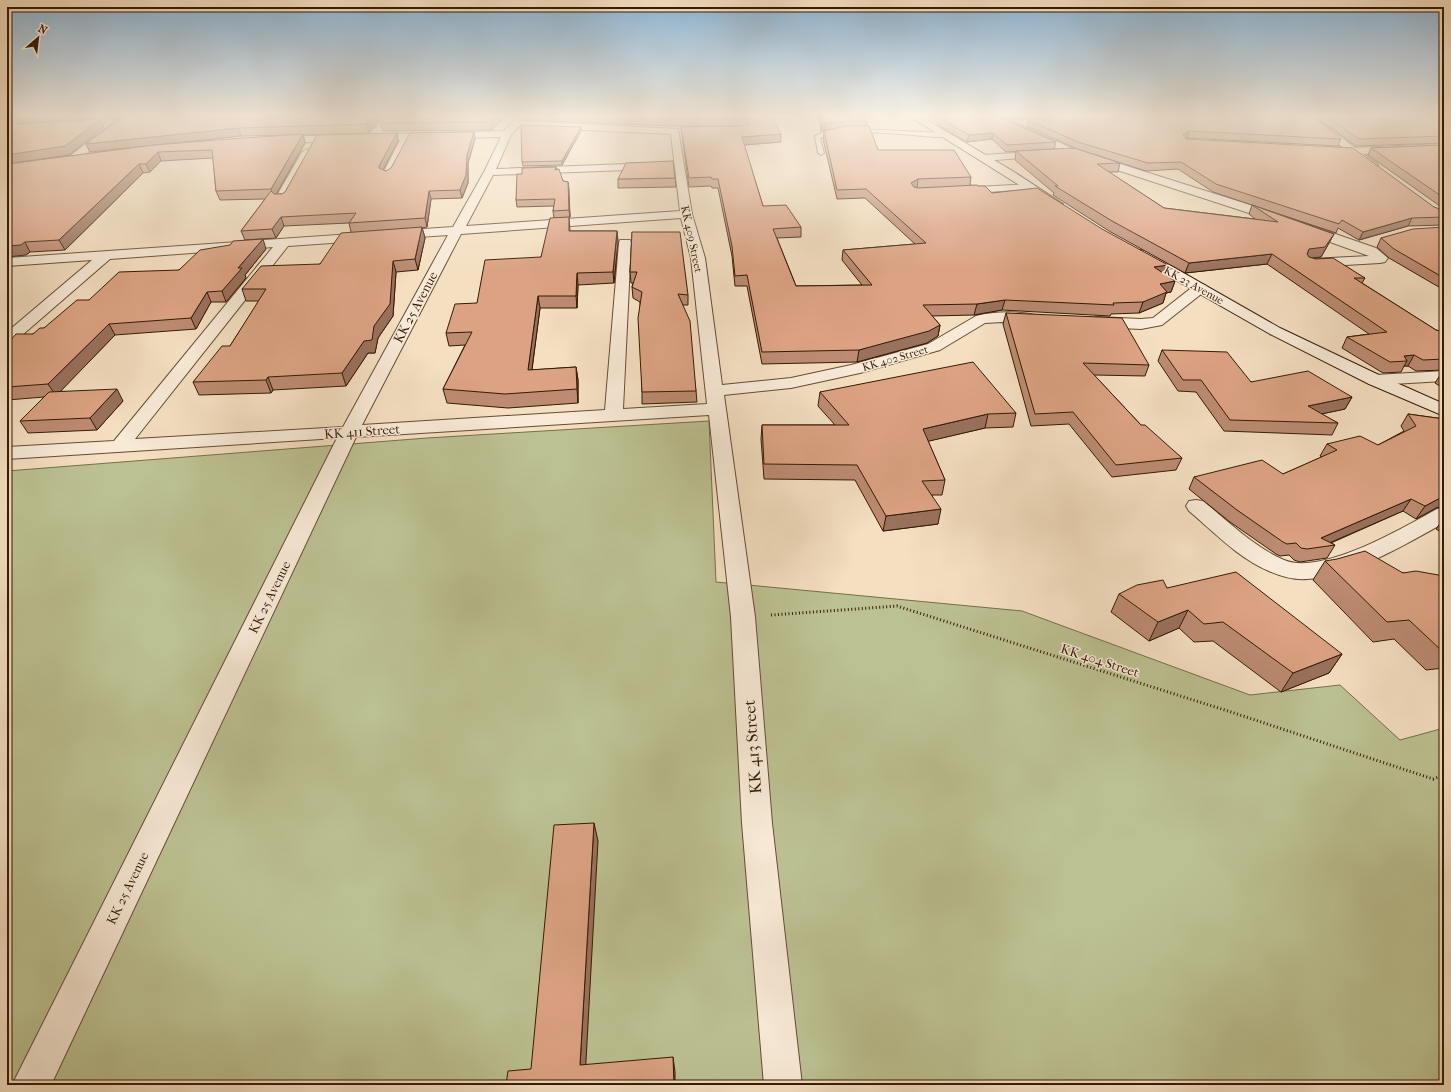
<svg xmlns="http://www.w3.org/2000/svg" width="1451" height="1092" viewBox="0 0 1451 1092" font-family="'IM FELL French Canon',serif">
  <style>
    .green { fill: #bcc192; stroke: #786e4a }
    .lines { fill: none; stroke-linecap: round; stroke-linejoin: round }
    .lane-casing { stroke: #654c32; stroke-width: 2 }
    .street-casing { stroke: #654c32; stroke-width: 2 }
    .secondary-casing { stroke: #351b03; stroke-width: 2 }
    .path { stroke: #351b03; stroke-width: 3; stroke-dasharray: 1 2.5; stroke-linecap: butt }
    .lane { fill: #f8ead7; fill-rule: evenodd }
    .street { fill: #f8ead7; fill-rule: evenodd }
    .secondary { fill: #f8ead7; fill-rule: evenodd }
    .wall { fill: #bc8b71; stroke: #351b03; fill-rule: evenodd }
    .shaded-wall { fill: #99715c; stroke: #351b03 }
    .building { fill: #dba283; stroke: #351b03 }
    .labels { text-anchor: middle; stroke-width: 3; stroke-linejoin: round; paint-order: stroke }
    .far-street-label { font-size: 11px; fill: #351b03; stroke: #f8ead7 }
    .street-label { font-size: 13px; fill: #351b03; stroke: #f8ead7 }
    .near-street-label { font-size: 16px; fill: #351b03; stroke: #f8ead7 }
  </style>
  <rect width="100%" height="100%" fill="#f4dfc1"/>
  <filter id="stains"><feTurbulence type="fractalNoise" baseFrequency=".005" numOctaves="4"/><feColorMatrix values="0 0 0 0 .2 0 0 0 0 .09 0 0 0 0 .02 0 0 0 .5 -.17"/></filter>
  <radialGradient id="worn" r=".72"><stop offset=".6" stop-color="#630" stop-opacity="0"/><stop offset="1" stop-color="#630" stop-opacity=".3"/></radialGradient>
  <polygon class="green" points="709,421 716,582 1022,611 1250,695 1340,685 1400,740 1444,728 1444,1085 7,1085 7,471 427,438"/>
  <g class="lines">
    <defs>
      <path id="lane" d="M858,129L947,133L950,135L947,137H935C907,135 845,127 820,138L824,153L821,155L818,153L815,136L825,131Z"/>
      <g id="street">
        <polygon points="122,116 132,116 77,161 7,172 7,166 70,156"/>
        <path d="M516,116H524L522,121L678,129L692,214L705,258L722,385L791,378L851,365L928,344L976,316C995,311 1021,311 1040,316L1043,319L1040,322L1035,324L1002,322L985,323L940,350L860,373L791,388L724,395L755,617L772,823L802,1085H764L742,823L731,617L709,415L356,437L51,1085H12L337,438L7,459V447L114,441L273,247L110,259L13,343L7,345V332L92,260L7,266V258L453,227L484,172L501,137L410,139L392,175L387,178L382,175L400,140L275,143L270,140L275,137L504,131L512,123ZM518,127L671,134L680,211L466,226L493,175L654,169L659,166L654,163L496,169L511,135ZM681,218L691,258L707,404L623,409L631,243L630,240H620L619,243L605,410L362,425L461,234ZM448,235L343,427L135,439L288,246Z"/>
        <polygon points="988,116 1000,116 1076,150 1263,209 1376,248 1388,258 1385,262 1380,263 1311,267 1306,266 1304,263 1306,260 1311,259 1369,256 1255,215 1068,154"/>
        <path d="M1444,144V150C1427,151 1331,158 1324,150L1329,147L1353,148Z"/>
        <polygon points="307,149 312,152 287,199 285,201 277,201 275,199 302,152"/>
        <polygon points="1045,151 1050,154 1049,156 983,161 978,158 983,155"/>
        <polygon points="1030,184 1036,187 1034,189 958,194 954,193 952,191 954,189 958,188"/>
        <polygon points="1200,284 1205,285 1207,288 1205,291 1162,325 1141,329 1096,327 1091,325 1088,322 1091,319 1096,317 1141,319 1153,318 1195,285"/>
        <polygon points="1444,371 1444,381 1375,385 1369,384 1366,380 1369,376 1375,375"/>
        <path d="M1196,500L1203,501C1229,522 1254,547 1284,560C1321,576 1403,528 1437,509L1444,507V523C1406,544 1351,577 1307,579C1294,580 1280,576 1269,571C1238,558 1214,532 1189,511L1186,506L1189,501Z"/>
      </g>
      <g id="secondary">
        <polygon points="909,116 920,116 1011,170 1063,204 1061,206 1053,206"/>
        <polygon points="1303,116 1313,116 1377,164 1378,166 1377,168 1369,168"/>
        <polygon points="1140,250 1145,251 1280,328 1381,376 1444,404 1444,416 1369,384 1270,334 1135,257 1133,254 1135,251"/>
      </g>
    </defs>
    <use href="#lane" class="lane-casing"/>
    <use href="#street" class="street-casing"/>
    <use href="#secondary" class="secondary-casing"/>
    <polyline class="path" points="771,615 897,606 1231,712 1433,779 1444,775"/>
    <use href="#lane" class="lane"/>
    <use href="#street" class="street"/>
    <use href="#secondary" class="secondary"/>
  </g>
  <g class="wall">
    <path d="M7,116L117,118L36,123L101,119L104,127L69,155L19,163L154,145L90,152L86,144L123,116H384L369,133L303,135L305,143L276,194H282L397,133L398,141L383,170L386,171L474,132L475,139L468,163V183L462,198L431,199L427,227L422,228L425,238L418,270L396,272L393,316L378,338L375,353H368L346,386L273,390L271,393L199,395L193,382L230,346L259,301H246L242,289L320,264L351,232L349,223L284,226L276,238L245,240L241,231L265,199L220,200L216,191L213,158L161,161L150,172L143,173L65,250L30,252L26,255ZM297,135L154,145L241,136Z"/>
    <polygon points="388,116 506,116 492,130 383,131 381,123"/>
    <polygon points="524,116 772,116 781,142 744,145 763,206 801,227 801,237 777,238 796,286 862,285 842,260 843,250 915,244 865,198 837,199 823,139 824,131 830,129 825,130 821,131 818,116 865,116 867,121 866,126 878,150 971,177 970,185 978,186 992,193 1165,274 1175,281 1171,292 1166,293 1163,303 1139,313 1111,314 1110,316 1002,310 974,315 932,316 940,325 938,336 927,343 857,362 762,364 747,286 735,286 732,256 718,188 712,188 711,186 689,187 682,135 681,127 740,126 675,126 524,120"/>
    <polygon points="933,116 997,116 1056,142 1054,149 1006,152 992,139 967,142 938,125"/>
    <polygon points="1003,116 1037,116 1014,120"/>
    <polygon points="1315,116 1444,116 1444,143 1356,146"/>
    <polygon points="1028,120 1341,139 1338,146 1187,138 1186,138 1434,207 1444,211 1444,225 1408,226 1359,240 1338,228 1336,233 1213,192 1178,169 1146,171 1077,149 1027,126"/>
    <polygon points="581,127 581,131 562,165 523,166 522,162"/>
    <polygon points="1444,145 1444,209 1368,155 1371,148"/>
    <polygon points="1016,151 1120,163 1118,172 1109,172 1164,208 1255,219 1249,214 1252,205 1334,234 1329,243 1321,257 1313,258 1365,278 1362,283 1436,330 1444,332 1444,370 1416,371 1408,366 1404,366 1401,372 1383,373 1342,348 1347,337 1369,334 1267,264 1185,273 1109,231 1053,195 1054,193 1015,160"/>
    <polygon points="556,167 563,181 568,182 570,217 569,217 570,231 617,231 618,242 614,283 578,285 577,308 540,308 532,370 576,367 578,380 578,403 508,408 447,403 443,389 465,345 449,346 446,333 477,303 541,257 554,218 553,211 554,206 517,207 516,200 522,174"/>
    <polygon points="675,178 676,187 618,188 618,179"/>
    <polygon points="1444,227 1444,290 1389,258 1377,247 1381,238"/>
    <polygon points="632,232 688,295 688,305 682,305 696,391 697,402 642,404 642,392 640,302 633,298 632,287 633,283 631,283 630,272"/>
    <polygon points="266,249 245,275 246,278 226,302 211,302 196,329 115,335 60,391 123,401 97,430 28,433 20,421 44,397 7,400 7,344 33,334 44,328 89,300 179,270"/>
    <polygon points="1006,313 1149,365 1145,376 1094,375 1141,425 1182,458 1176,470 1112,477 1069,424 1031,426 1003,324"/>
    <polygon points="1162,350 1251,382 1352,397 1345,409 1321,414 1338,423 1332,435 1224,431 1196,392 1178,391 1158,361"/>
    <polygon points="1442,372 1444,372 1444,389 1435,383"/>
    <polygon points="820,392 1016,413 1013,427 985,428 928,441 945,480 942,495 932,495 938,524 883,531 855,480 764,479 761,439 762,425 835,425 818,406"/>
    <polygon points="1408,414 1444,419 1444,506 1436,508 1416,519 1403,511 1331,543 1335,545 1327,558 1300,562 1294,560 1289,555 1280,556 1276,554 1230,522 1189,489 1194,477 1283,474 1322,457 1320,456 1327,444 1378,445 1404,431 1401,426"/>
    <polygon points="1444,518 1444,534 1436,529"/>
    <polygon points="1325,561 1403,573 1444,576 1444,668 1426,670 1394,639 1373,642 1313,580"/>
    <polygon points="1167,588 1342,654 1329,673 1281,692 1213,641 1194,642 1179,628 1149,641 1111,612 1119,594"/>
  </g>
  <g class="shaded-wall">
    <polygon points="27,116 120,116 117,118 18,124 14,128 10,120 14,117"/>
    <polygon points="375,116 384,116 369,133 367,124"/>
    <polygon points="497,116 506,116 492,130 491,122"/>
    <polygon points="1015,116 1037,116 1014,120"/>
    <polygon points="101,119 104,127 69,155 7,164 7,155"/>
    <polygon points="825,123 825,130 821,131 822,124"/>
    <polygon points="581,127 581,131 562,165 562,161"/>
    <polygon points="238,128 241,136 90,152 86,144"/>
    <polygon points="1189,131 1187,138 1181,142 1183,135"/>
    <polygon points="474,132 475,139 468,163 468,183 462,198 460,190 467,155"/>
    <polygon points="397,133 398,141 381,174 379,166"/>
    <polygon points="993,133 992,139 967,142 969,135"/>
    <polygon points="303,134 305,143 274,198 271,189"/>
    <polygon points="781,134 781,142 742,145 742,137"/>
    <polygon points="158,152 161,161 150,172 146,164"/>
    <polygon points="139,164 143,173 65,250 59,240"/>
    <polygon points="918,179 917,189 910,192 911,183"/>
    <polygon points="568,182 569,189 570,217 569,210"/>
    <polygon points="429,191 431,199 427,227 425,218"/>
    <polygon points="281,217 284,226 276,238 272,229"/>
    <polygon points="1412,218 1408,226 1359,240 1363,232"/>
    <polygon points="422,227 425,238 418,270 415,259"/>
    <polygon points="617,231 618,242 614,283 613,272"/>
    <polygon points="1334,234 1329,243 1321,257 1305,259 1309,249"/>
    <polygon points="263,239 266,249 245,275 246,278 226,302 222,291 238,268"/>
    <polygon points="25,242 30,252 26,255 7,257 7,246"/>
    <polygon points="1272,254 1267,264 1185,273 1189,263"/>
    <polygon points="7,258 12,267 7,271"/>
    <polygon points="393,261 396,272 393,316 378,338 375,353 368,353 346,386 342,373 374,326"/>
    <polygon points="1168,265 1164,276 1154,267"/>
    <polygon points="577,273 578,285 577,308 576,296"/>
    <polygon points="1175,281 1171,292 1166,293 1163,303 1139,313 1143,302 1160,284"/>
    <polygon points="207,292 211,302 196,329 191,318"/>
    <polygon points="538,296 540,308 530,383 528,370"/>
    <polygon points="1005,300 1002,310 974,315 977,304"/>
    <polygon points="109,324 115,335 56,396 48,384"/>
    <polygon points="940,325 938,336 927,343 857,362 859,350"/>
    <polygon points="1414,355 1408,366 1404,366 1407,361 1404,356"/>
    <polygon points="576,367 578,380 578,403 577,389"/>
    <polygon points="268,377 273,390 271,393 266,380"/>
    <polygon points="117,389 123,401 97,430 90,418"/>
    <polygon points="1352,397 1345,409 1302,418 1308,406"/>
    <polygon points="988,414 985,428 921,443 923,429"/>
    <polygon points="1444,496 1444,506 1436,508 1416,519 1425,506"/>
    <polygon points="1411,499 1403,511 1320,547 1321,538"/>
    <polygon points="941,509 938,524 883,531 886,516"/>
    <polygon points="1188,610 1179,628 1149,641 1158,622"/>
    <polygon points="1342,654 1329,673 1281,692 1293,673"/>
    <polygon points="594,823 598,841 585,1079 580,1065"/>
    <polygon points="673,1057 675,1072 675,1085 674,1085"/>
  </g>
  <g class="building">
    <polygon points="7,116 27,116 14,117 10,120 17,124 101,119 65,146 7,155"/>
    <polygon points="123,116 375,116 367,124 238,128 86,144"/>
    <polygon points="388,116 497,116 491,122 381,123"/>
    <polygon points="611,116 772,116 781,134 742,137 763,206 786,205 801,227 773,229 796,286 872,285 843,250 926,243 866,189 837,190 824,131 845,126 869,126 878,150 954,150 971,177 918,179 911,183 914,187 918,188 977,185 978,186 985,186 992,193 1037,188 1102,229 1168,265 1154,267 1175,281 1160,284 1167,292 1143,302 1113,303 1114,305 1005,300 977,304 923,305 940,325 929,331 859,350 762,352 747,275 735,276 732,246 718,179 712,179 711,177 689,178 681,127 743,126 747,125 749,121 746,119 675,119"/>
    <polygon points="820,116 865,116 867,121 825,123 822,124"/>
    <polygon points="938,116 997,116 1056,142 1007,145 993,133 969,135 939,118"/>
    <polygon points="1046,116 1313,116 1341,139 1189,131 1183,135 1186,139 1353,148 1434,207 1444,211 1444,217 1412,218 1363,232 1342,220 1339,224 1216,184 1181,162 1148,163 1078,142 1028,120"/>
    <polygon points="1326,116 1444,116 1444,136 1359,139"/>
    <polygon points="521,125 581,127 562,161 522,162"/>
    <polygon points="474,132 467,155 466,175 460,190 429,191 425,218 349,223 356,213 281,217 272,229 241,231 271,191 274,194 282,194 285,192 317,135 397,133 379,166 379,168 386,171 391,168 410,133"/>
    <polygon points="303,134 271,189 216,191 212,150 158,152 146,164 139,164 59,240 25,242 21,245 7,246 7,164 154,145 230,139"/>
    <polygon points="1444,145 1444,198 1371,148"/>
    <polygon points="1074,148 1120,163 1097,164 1164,208 1278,222 1252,205 1334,234 1325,247 1309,249 1307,254 1309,257 1316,259 1333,258 1365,278 1354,278 1436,330 1444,332 1444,359 1423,360 1414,355 1404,356 1407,361 1390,362 1347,337 1387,332 1272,254 1189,263 1112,221 1055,186 1058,186 1016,151"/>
    <polygon points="673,161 675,178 618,179 626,163"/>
    <polygon points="556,167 555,170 559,169 563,181 568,182 569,210 553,211 555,199 516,200 517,174 522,174 522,168"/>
    <polygon points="569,217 569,231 617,231 613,272 577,273 576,296 538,296 528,370 576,367 577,389 505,394 443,389 472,332 446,333 455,304 477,303 485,260 541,257 550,218"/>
    <polygon points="422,227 415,259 393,261 390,304 374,326 372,340 364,341 342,373 268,377 266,380 193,382 222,346 230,346 266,289 242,289 261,266 320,264 341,233"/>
    <polygon points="1444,227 1444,278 1394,249 1381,238 1413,229"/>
    <polygon points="632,232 680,232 688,295 678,294 690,321 696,391 642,392 638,318 642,292 632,287 637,272 630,272"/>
    <polygon points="263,239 238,268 242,268 222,291 207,292 191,318 109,324 48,384 7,387 7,344 16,334 33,334 40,328 44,328 77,300 89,300 119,272 179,270 200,250 230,245 233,241"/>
    <polygon points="1006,313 1122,318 1149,365 1083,363 1141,425 1145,425 1182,458 1116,465 1073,412 1035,414"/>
    <polygon points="1162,350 1227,352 1251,382 1308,371 1352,397 1308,406 1338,423 1230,420 1201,380 1183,380"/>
    <polygon points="973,362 1016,413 988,414 923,429 945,480 922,481 941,509 886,516 857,465 764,464 762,425 849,425 820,392"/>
    <polygon points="117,389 90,418 20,421 49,392"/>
    <polygon points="1408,414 1444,419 1444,496 1425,506 1411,499 1321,538 1335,545 1307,549 1301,548 1296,543 1287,544 1283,542 1237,510 1194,477 1262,460 1283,474 1337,450 1327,444 1360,436 1378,445 1416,426"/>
    <polygon points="1365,551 1403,573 1416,571 1444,576 1444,651 1442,651 1409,620 1387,622 1325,561 1337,559"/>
    <polygon points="1236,572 1342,654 1293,673 1223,622 1204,624 1188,610 1158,622 1119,594 1137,585 1163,580 1167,588"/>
    <polygon points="594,823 580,1065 673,1057 674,1085 506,1085 508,1071 531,1069 554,825"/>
  </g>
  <linearGradient id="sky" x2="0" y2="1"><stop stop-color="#8cb6d7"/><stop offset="0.43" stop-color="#faf1e3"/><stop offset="1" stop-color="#faf1e3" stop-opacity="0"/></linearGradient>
  <rect width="1451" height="269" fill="url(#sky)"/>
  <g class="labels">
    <g class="far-street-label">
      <text transform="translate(692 239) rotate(78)" y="4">KK 409 Street</text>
      <text transform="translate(1194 285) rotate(29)" y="4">KK 23 Avenue</text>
      <text transform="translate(895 358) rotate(-16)" y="4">KK 402 Street</text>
    </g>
    <g class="street-label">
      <text transform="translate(415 307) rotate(-62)" y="5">KK 25 Avenue</text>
      <text transform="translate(362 431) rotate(-4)" y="5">KK 411 Street</text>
      <text transform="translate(269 597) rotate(-64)" y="5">KK 25 Avenue</text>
      <text transform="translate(1100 660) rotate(18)" y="5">KK 404 Street</text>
      <text transform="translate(127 888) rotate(-64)" y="5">KK 25 Avenue</text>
    </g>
    <g class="near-street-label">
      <text transform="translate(752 747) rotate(-94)" y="6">KK 413 Street</text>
    </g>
  </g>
  <rect width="1451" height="1092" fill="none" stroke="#f4dfc1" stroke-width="24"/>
  <rect x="8" y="8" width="1435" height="1076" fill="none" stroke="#351b03" stroke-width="2"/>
  <rect x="12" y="12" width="1427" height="1068" fill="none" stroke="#351b03"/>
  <g transform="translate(38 38) rotate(28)" stroke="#f8ead7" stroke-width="3" paint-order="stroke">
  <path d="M0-3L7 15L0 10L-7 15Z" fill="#351b03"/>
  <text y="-6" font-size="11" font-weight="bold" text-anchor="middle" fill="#351b03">N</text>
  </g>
  <rect width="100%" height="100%" filter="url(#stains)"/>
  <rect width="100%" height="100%" fill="url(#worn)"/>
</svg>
